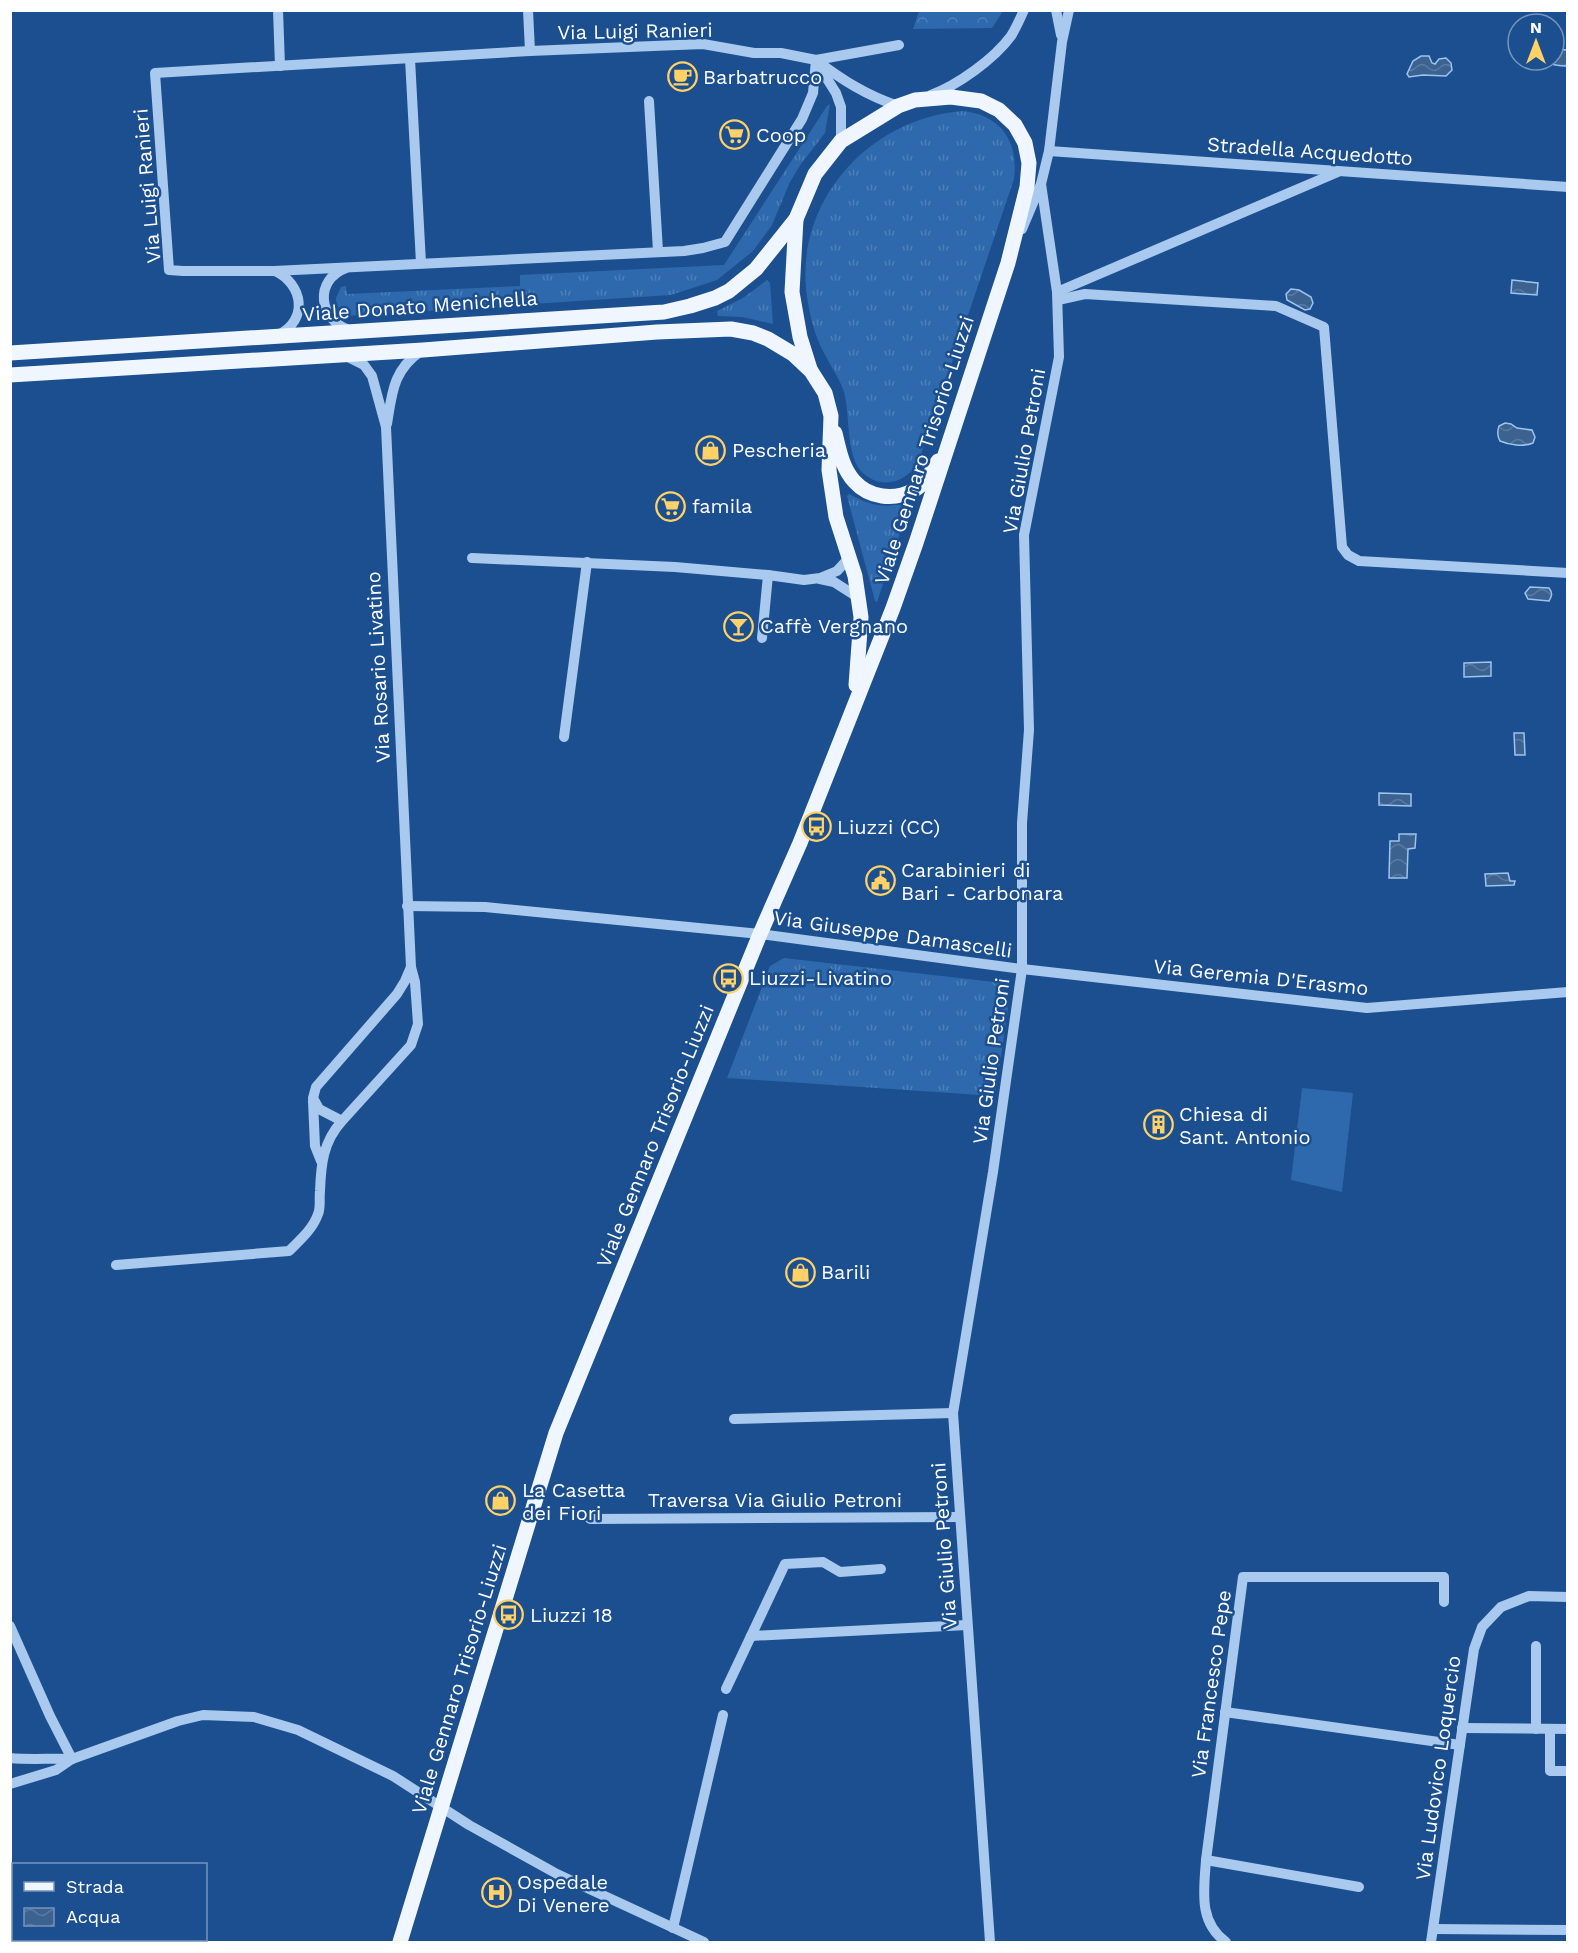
<svg xmlns="http://www.w3.org/2000/svg" width="1578" height="1953" viewBox="0 0 1578 1953" font-family="'Work Sans',sans-serif">
  <style>
    .grass { fill: url(#grass-tufts) }
    .forest { fill: url(#forest-crowns) }
    .garden { fill: #2e69ad }
    .water { fill: url(#water-waves); stroke: #9cc4f0; stroke-width: 1.5 }
    .lines { fill: none; stroke-linecap: round; stroke-linejoin: round }
    .minor { stroke: #a9c9ee; stroke-width: 10 }
    .major { stroke: #f0f6ff; stroke-width: 15 }
    .labels { text-anchor: middle; stroke-width: 5; stroke-linejoin: round; paint-order: stroke }
    .street-label { font-size: 20px; fill: #fff; stroke: #1b4f8f }
    .poi-label { font-size: 20px; fill: #fff; stroke: #1b4f8f; text-anchor: start }
  </style>
  <defs>
    <pattern id="grass-tufts" width="24" height="20" patternUnits="userSpaceOnUse" patternTransform="scale(1.5)"><rect width="24" height="20" fill="#2e69ad"/><path d="M3 7l-1-3M5 7V3M7 7l1-3M15 17l-1-3M17 17v-4M19 17l1-3" fill="none" stroke="#4d80b9"/></pattern>
    <pattern id="forest-crowns" width="20" height="18" patternUnits="userSpaceOnUse" patternTransform="scale(1.5)"><rect width="20" height="18" fill="#2e69ad"/><path d="M2 6a3 3 0 1 1 6 0M12 15a3 3 0 1 1 6 0" fill="none" stroke="#4d80b9"/></pattern>
    <pattern id="water-waves" width="16" height="10" patternUnits="userSpaceOnUse" patternTransform="scale(1.5)"><rect width="16" height="10" fill="#3c6290"/><path d="M0 5q4-4 8 0t8 0" fill="none" stroke="#597aa1"/></pattern>
  </defs>
  <rect width="100%" height="100%" fill="#1b4f8f"/>
  <g class="grass">
    <path d="M830,104L825,133L801,164L790,182L772,225L753,251L717,280L671,295L348,316C339,314 336,307 336,298L341,287L346,286L347,294L520,286V275L724,265L827,106Z"/>
    <path d="M963,111C1001,115 1019,142 1014,179L918,463C905,484 879,490 861,471C846,455 850,413 844,392C839,377 830,365 823,351C815,336 811,320 808,303C790,206 867,118 963,111Z"/>
    <polygon points="767,280 770,283 773,324 742,317 718,316 717,311 743,298"/>
    <path d="M849,494C875,507 881,508 910,503L877,602L875,601C866,566 856,531 847,496Z"/>
    <polygon points="784,958 1003,983 1008,1009 995,1096 727,1078 770,966"/>
  </g>
  <polygon class="forest" points="919,11 919,10 1003,11 992,28 913,29"/>
  <polygon class="garden" points="1302,1088 1353,1093 1342,1192 1291,1180"/>
  <g class="water">
    <path d="M1554,49L1567,50V66C1560,65 1552,67 1549,60H1554Z"/>
    <polygon points="1421,56 1429,56 1432,63 1435,64 1439,59 1446,58 1451,63 1452,70 1446,76 1423,75 1409,77 1407,74 1413,61"/>
    <polygon points="1512,280 1538,283 1537,295 1511,293"/>
    <polygon points="1291,289 1299,290 1311,297 1313,303 1310,309 1305,310 1287,300 1286,294"/>
    <path d="M1505,423L1511,424L1517,428L1532,430L1535,437L1533,443C1524,447 1509,445 1500,441C1497,436 1497,432 1499,426Z"/>
    <path d="M1530,587L1549,588C1553,593 1552,596 1549,601L1528,599L1525,593Z"/>
    <polygon points="1491,662 1491,676 1464,677 1464,663"/>
    <polygon points="1514,733 1524,733 1525,755 1515,755"/>
    <polygon points="1379,793 1411,794 1411,806 1379,805"/>
    <polygon points="1399,834 1416,834 1415,848 1408,849 1407,878 1389,878 1390,841 1399,841"/>
    <polygon points="1508,873 1510,881 1515,881 1514,885 1486,886 1485,874"/>
  </g>
  <g class="lines">
    <g class="minor">
      <polyline points="278,10 280,66"/>
      <polyline points="528,10 530,51"/>
      <polyline points="1056,10 1061,35"/>
      <polyline points="410,59 421,263"/>
      <polyline points="816,60 813,93 802,119 725,242 703,248 684,251 274,271 183,271 169,270 155,73 530,51 703,44 754,53 781,53 816,60 899,45"/>
      <path d="M816,60C842,80 866,95 898,106"/>
      <polyline points="819,66 836,93 841,107 841,141"/>
      <path d="M931,95C958,85 994,59 1011,36C1016,28 1020,19 1024,10"/>
      <polyline points="649,101 658,251"/>
      <polyline points="1049,151 1568,187"/>
      <polyline points="1022,229 1041,184 1049,151 1062,42 1069,10"/>
      <path d="M346,268C314,280 318,319 349,330"/>
      <path d="M275,271C303,284 309,320 278,335"/>
      <polyline points="1057,292 1338,172"/>
      <polyline points="1058,300 1085,294 1276,306 1324,327 1342,547 1348,555 1359,561 1568,573"/>
      <polyline points="346,356 364,365 372,376 386,427 411,967"/>
      <path d="M387,424C392,393 393,370 421,351"/>
      <polyline points="472,558 675,567 768,575 804,580 820,578 837,571 850,557"/>
      <polyline points="820,579 834,582 859,598"/>
      <polyline points="762,638 768,575"/>
      <polyline points="564,737 587,562"/>
      <polyline points="407,906 485,907 760,934 1022,969 1367,1008 1568,992"/>
      <polyline points="313,1101 315,1146 321,1161"/>
      <path d="M116,1265L289,1251C300,1240 313,1229 318,1214C321,1208 319,1198 320,1191C321,1164 323,1142 342,1121L411,1045L418,1024L415,982L411,967L405,981L397,994L316,1087L313,1098L319,1109L342,1121"/>
      <polyline points="734,1419 953,1413"/>
      <polyline points="590,1519 960,1517"/>
      <polyline points="10,1626 50,1716 72,1759"/>
      <polyline points="751,1636 967,1625"/>
      <polyline points="1536,1646 1536,1729"/>
      <polyline points="726,1689 785,1564 823,1562 840,1572 881,1569"/>
      <polyline points="1225,1712 1460,1745"/>
      <polyline points="1462,1728 1568,1729"/>
      <polyline points="1550,1729 1550,1771 1568,1771"/>
      <path d="M10,1758C31,1760 51,1758 72,1759"/>
      <polyline points="10,1784 56,1770 72,1759 178,1721 203,1715 254,1717 298,1730 393,1776 469,1825 557,1874 704,1942"/>
      <polyline points="1206,1860 1359,1887"/>
      <polyline points="673,1928 723,1715"/>
      <polyline points="1433,1929 1568,1930"/>
      <polyline points="990,1942 953,1413 993,1172 1022,969 1022,823 1029,730 1024,535 1059,357 1057,292 1041,184"/>
      <path d="M1226,1942C1198,1922 1204,1890 1206,1860L1243,1577H1444V1602"/>
      <polyline points="1431,1942 1474,1649 1482,1627 1501,1607 1529,1596 1568,1597"/>
    </g>
    <g class="major">
      <polyline points="796,219 792,292 800,337 810,369"/>
      <polyline points="10,353 664,312 690,306 715,298 729,291 756,269 796,219 815,174 841,141 898,106 915,100 951,97 981,101 999,110 1015,125 1025,143 1029,163 1027,187 1008,263 916,543 893,608 800,843 760,934 556,1433 400,1942"/>
      <polyline points="10,375 423,350 657,332 731,329 753,333 768,339 793,354 811,371 825,393 831,416 829,470 836,517 855,576 861,617 856,685"/>
      <path d="M835,433C839,449 842,468 854,481C869,498 894,501 914,490C925,484 932,471 938,461"/>
    </g>
  </g>
  <defs>
    <symbol id="cafe-ring" viewBox="-11 -11 22 22"><circle r="9.5" fill="#1b4f8f" stroke="#ffd166" stroke-width="1.5"/><path d="M-5.5-4.5H6V0H3Q3 3.5 0 3.5H-2.5Q-5.5 3.5-5.5 0ZM3-3.2v2h1.7v-2ZM-6 4.5H4V6H-6Z" fill="#ffd166"/></symbol>
    <symbol id="supermarket-ring" viewBox="-11 -11 22 22"><circle r="9.5" fill="#1b4f8f" stroke="#ffd166" stroke-width="1.5"/><path d="M-6-5.5h2.5l.6 2H6L4.5 2H-2.5L-4.4-4H-6ZM-1.5 3.2a1.3 1.3 0 1 0 .1 0ZM3 3.2a1.3 1.3 0 1 0 .1 0Z" fill="#ffd166"/></symbol>
    <symbol id="shop-ring" viewBox="-11 -11 22 22"><circle r="9.5" fill="#1b4f8f" stroke="#ffd166" stroke-width="1.5"/><path d="M-5-2.5h2.3a2.7 3.5 0 0 1 5.4 0H5L5.5 6h-11ZM-1.5-2.5h3a1.5 2.3 0 0 0-3 0Z" fill="#ffd166"/></symbol>
    <symbol id="bar-ring" viewBox="-11 -11 22 22"><circle r="9.5" fill="#1b4f8f" stroke="#ffd166" stroke-width="1.5"/><path d="M-6-5H6L.8 .8V4.5H3.5V6h-7V4.5H-.8V.8Z" fill="#ffd166"/></symbol>
    <symbol id="bus-ring" viewBox="-11 -11 22 22"><circle r="9.5" fill="#1b4f8f" stroke="#ffd166" stroke-width="1.5"/><path d="M-5-6H5V4H4V6H2V4H-2V6H-4V4H-5ZM-3.5-4V0h7V-4ZM-3.5 1.2v1.5H-2V1.2ZM2 1.2v1.5H3.5V1.2Z" fill="#ffd166"/></symbol>
    <symbol id="civic-ring" viewBox="-11 -11 22 22"><circle r="9.5" fill="#1b4f8f" stroke="#ffd166" stroke-width="1.5"/><path d="M-.6-6.5H3V-4.5H.6V-3L4-1V1h2V6H-6V1h2V-1L-.6-3ZM-1.2 2.5V6h2.4V2.5Z" fill="#ffd166"/></symbol>
    <symbol id="building-ring" viewBox="-11 -11 22 22"><circle r="9.5" fill="#1b4f8f" stroke="#ffd166" stroke-width="1.5"/><path d="M-4-6H4V6H1V3H-1V6H-4ZM-2.5-4.3h1.7v1.8h-1.7ZM.8-4.3h1.7v1.8H.8ZM-2.5-1h1.7V.8h-1.7ZM.8-1h1.7V.8H.8Z" fill="#ffd166"/></symbol>
    <symbol id="hospital-ring" viewBox="-11 -11 22 22"><circle r="9.5" fill="#1b4f8f" stroke="#ffd166" stroke-width="1.5"/><path d="M-5-5h3v3.5h4V-5h3V5h-3V1.5h-4V5h-3Z" fill="#ffd166"/></symbol>
  </defs>
  <g fill-rule="evenodd">
    <use href="#cafe-ring" x="666" y="60" width="33" height="33"/>
    <use href="#supermarket-ring" x="718" y="118" width="33" height="33"/>
    <use href="#shop-ring" x="694" y="434" width="33" height="33"/>
    <use href="#supermarket-ring" x="654" y="490" width="33" height="33"/>
    <use href="#bar-ring" x="722" y="610" width="33" height="33"/>
    <use href="#bus-ring" x="800" y="810" width="33" height="33"/>
    <use href="#civic-ring" x="864" y="864" width="33" height="33"/>
    <use href="#bus-ring" x="712" y="962" width="33" height="33"/>
    <use href="#building-ring" x="1142" y="1108" width="33" height="33"/>
    <use href="#shop-ring" x="784" y="1256" width="33" height="33"/>
    <use href="#shop-ring" x="484" y="1484" width="33" height="33"/>
    <use href="#bus-ring" x="492" y="1598" width="33" height="33"/>
    <use href="#hospital-ring" x="480" y="1876" width="33" height="33"/>
  </g>
  <g class="labels">
    <g class="street-label">
      <text transform="translate(635 31) rotate(-1)" y="7">Via Luigi Ranieri</text>
      <text transform="translate(1310 151) rotate(4)" y="7">Stradella Acquedotto</text>
      <text transform="translate(147 186) rotate(-95)" y="7">Via Luigi Ranieri</text>
      <text transform="translate(420 306) rotate(-4)" y="7">Viale Donato Menichella</text>
      <text transform="translate(924 450) rotate(-72)" y="7">Viale Gennaro Trisorio-Liuzzi</text>
      <text transform="translate(1024 451) rotate(-80)" y="7">Via Giulio Petroni</text>
      <text transform="translate(378 667) rotate(-93)" y="7">Via Rosario Livatino</text>
      <text transform="translate(893 934) rotate(8)" y="7">Via Giuseppe Damascelli</text>
      <text transform="translate(1261 977) rotate(6)" y="7">Via Geremia D'Erasmo</text>
      <text transform="translate(991 1061) rotate(-82)" y="7">Via Giulio Petroni</text>
      <text transform="translate(655 1136) rotate(-68)" y="7">Viale Gennaro Trisorio-Liuzzi</text>
      <text x="775" y="1507">Traversa Via Giulio Petroni</text>
      <text transform="translate(944 1546) rotate(-94)" y="7">Via Giulio Petroni</text>
      <text transform="translate(459 1679) rotate(-73)" y="7">Viale Gennaro Trisorio-Liuzzi</text>
      <text transform="translate(1211 1684) rotate(-82)" y="7">Via Francesco Pepe</text>
      <text transform="translate(1438 1768) rotate(-82)" y="7">Via Ludovico Loquercio</text>
    </g>
    <g class="poi-label">
      <text x="703" y="84">Barbatrucco</text>
      <text x="756" y="142">Coop</text>
      <text x="732" y="457">Pescheria</text>
      <text x="692" y="513">famila</text>
      <text x="760" y="633">Caffè Vergnano</text>
      <text x="837" y="834">Liuzzi (CC)</text>
      <text x="901" y="877">Carabinieri di<tspan x="901" dy="23">Bari - Carbonara</tspan></text>
      <text x="749" y="985">Liuzzi-Livatino</text>
      <text x="1179" y="1121">Chiesa di<tspan x="1179" dy="23">Sant. Antonio</tspan></text>
      <text x="821" y="1279">Barili</text>
      <text x="522" y="1497">La Casetta<tspan x="522" dy="23">dei Fiori</tspan></text>
      <text x="530" y="1622">Liuzzi 18</text>
      <text x="517" y="1889">Ospedale<tspan x="517" dy="23">Di Venere</tspan></text>
    </g>
  </g>
  <rect width="1578" height="1953" fill="none" stroke="#ffffff" stroke-width="24"/>
  <rect x="12" y="1863" width="195" height="78" fill="#1b4f8f" stroke="#7695bc" stroke-width="1.5"/>
  <rect x="24" y="1882" width="30" height="9" fill="#f0f6ff" stroke="#7695bc" stroke-width="1.5"/>
  <text x="66" y="1893" font-size="18" fill="#ffffff">Strada</text>
  <rect x="24" y="1908" width="30" height="18" fill="url(#water-waves)" stroke="#7695bc" stroke-width="1.5"/>
  <text x="66" y="1923" font-size="18" fill="#ffffff">Acqua</text>
  <g transform="translate(1536 42)"><circle r="28" fill="#1b4f8f" stroke="#7695bc" stroke-width="1.5"/>
  <path d="M0-4.5L10 22L0 15L-10 22Z" fill="#ffd166"/>
  <text y="-9" font-size="16" font-weight="bold" text-anchor="middle" fill="#ffffff">N</text>
  </g>
</svg>
